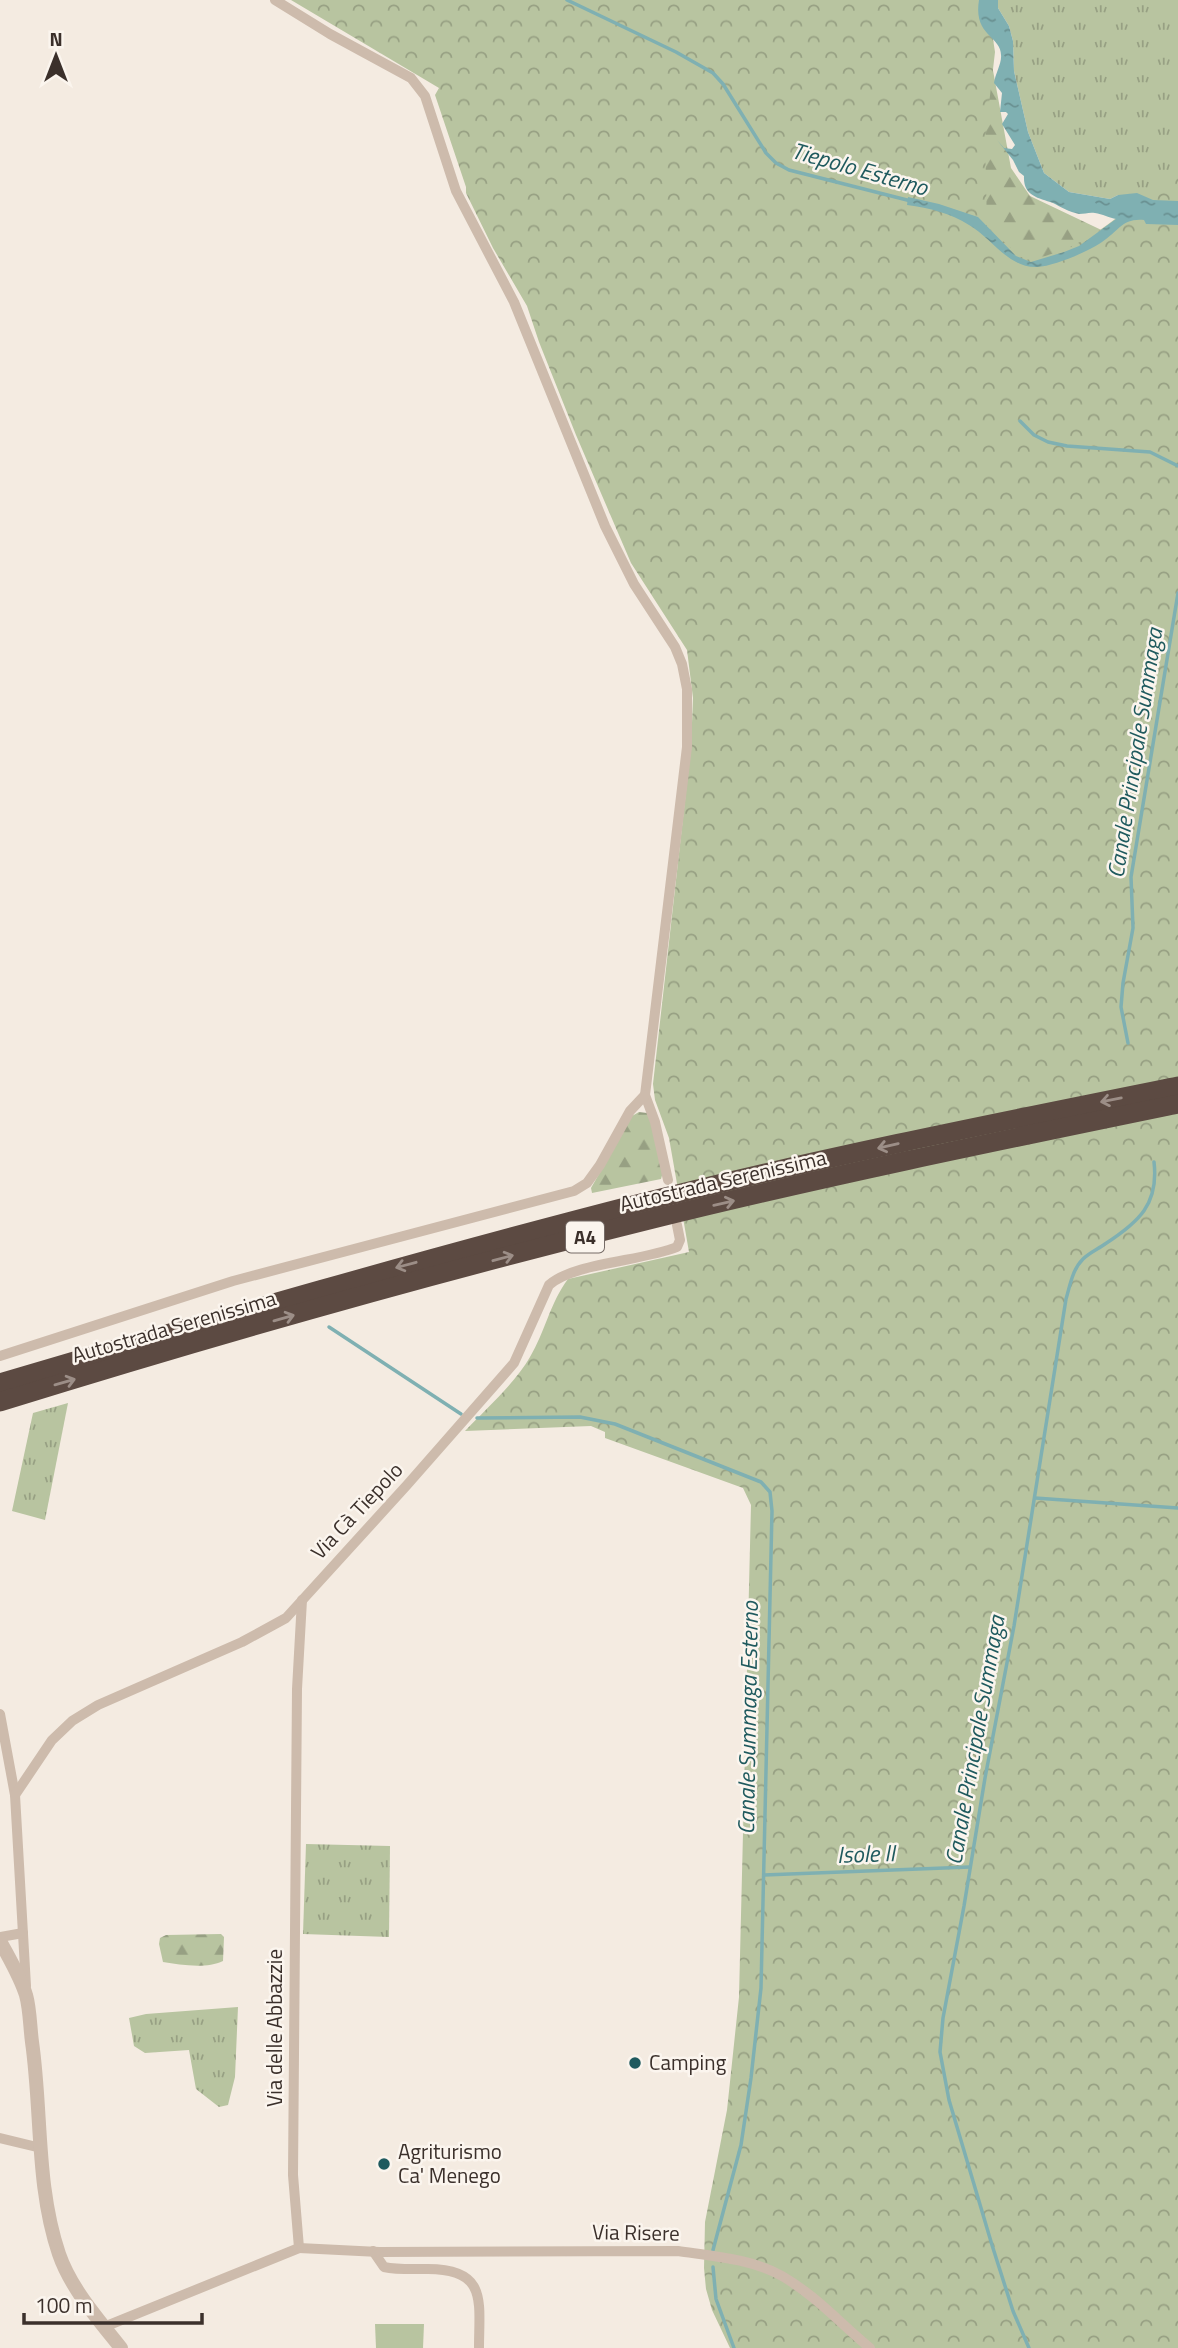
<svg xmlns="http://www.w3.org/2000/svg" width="1178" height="2348" viewBox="0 0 1178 2348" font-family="'Titillium Web',sans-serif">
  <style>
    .grass { fill: url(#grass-tufts) }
    .forest { fill: url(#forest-firs) }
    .park { fill: url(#park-crowns) }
    .garden { fill: #b8c4a0 }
    .water { fill: url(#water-ripples) }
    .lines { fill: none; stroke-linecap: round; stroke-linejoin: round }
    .stream { stroke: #7fb0b2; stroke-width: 3.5 }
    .minor { stroke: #cdbbac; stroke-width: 10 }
    .tertiary { stroke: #cdbbac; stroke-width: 14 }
    .motorway { stroke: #5c4a42; stroke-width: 19 }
    .oneway { stroke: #9c8e87 }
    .poi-dot { fill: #1f5a5e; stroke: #fbf5ee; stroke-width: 2.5 }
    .labels { text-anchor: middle; stroke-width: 5; stroke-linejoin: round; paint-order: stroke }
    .shield { fill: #fbf5ee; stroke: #756b66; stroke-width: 2 }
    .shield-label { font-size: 19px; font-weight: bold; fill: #3b302b }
    .street-label { font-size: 21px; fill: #3b302b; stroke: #fbf5ee }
    .poi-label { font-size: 21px; fill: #3b302b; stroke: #fbf5ee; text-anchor: start }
    .water-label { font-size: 23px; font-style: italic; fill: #1f5a5e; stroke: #fbf5ee }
  </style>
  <defs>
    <pattern id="grass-tufts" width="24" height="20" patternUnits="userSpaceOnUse" patternTransform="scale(1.75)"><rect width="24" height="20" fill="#b8c4a0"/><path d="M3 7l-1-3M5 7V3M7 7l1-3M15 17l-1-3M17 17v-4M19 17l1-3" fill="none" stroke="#97a083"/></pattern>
    <pattern id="forest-firs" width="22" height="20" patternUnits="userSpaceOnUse" patternTransform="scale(1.75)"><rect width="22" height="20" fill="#b8c4a0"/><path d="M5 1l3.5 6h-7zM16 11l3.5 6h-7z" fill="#97a083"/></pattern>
    <pattern id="park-crowns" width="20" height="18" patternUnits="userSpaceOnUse" patternTransform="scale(1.75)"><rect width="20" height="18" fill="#b8c4a0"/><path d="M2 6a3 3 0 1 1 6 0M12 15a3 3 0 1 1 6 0" fill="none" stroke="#97a083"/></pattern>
    <pattern id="water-ripples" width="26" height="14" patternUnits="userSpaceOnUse" patternTransform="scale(1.75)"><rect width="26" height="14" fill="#7fb0b2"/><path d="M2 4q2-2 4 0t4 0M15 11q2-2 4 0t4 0" fill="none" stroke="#699091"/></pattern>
  </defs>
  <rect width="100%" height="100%" fill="#f4ebe1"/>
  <g class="grass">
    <polygon points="998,0 1178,0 1178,201 1118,195 1110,199 1069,192 1044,173 1028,132 1014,71 1013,41 1009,26 998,8"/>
    <polygon points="68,1403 45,1520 12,1511 33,1413"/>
    <polygon points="306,1844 390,1846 389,1937 303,1934"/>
    <polygon points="238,2007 235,2077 228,2105 219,2107 196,2089 189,2050 145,2053 134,2046 129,2018 146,2014"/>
  </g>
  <g class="forest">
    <polygon points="980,0 1011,168 1030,196 1114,236 1052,263 955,257"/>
    <polygon points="639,1112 647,1113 651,1119 663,1172 661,1179 592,1193 591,1188 632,1116"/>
    <path d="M221,1934L224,1937L223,1961C206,1969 181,1965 163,1962L159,1944L160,1938L166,1935Z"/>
  </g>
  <path class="park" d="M291,0H987L995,52L985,139L987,227L1025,260C1090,251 1130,206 1178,165V2348H730L712,2310L706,2289L704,2268L705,2222L727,2110L739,1997L751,1505L743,1488L605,1438V1432L591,1426L465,1431C485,1410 516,1382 530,1357C545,1332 550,1303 568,1279L689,1252L669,1138L655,1100L653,1084L691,747L693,698L687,650L631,563L576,435L539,342L527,306L493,248L466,193V187L435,95L439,88Z"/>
  <polygon class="garden" points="424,2324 423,2348 376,2348 375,2324"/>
  <path class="water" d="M979,0H998V8L1009,26L1013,41L1014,71L1028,132L1044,173L1069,192L1110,199L1118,195L1137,193L1153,200L1178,201V225L1146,224L1144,220C1122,218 1119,231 1102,242C1087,252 1055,266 1037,267C1008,268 992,238 969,225C950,213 930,208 907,205L908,197L939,204L978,217L1016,256L1031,262L1064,252L1079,246L1116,219C1110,218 1102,214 1095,213C1089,212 1085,214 1079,214C1069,212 1061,207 1053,203C1038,198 1023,196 1024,176L1019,172L1013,160L997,140L1004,148L1012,149L1015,145L1002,124L1008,114L1006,112H1000L1002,93L994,83C995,74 1002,63 1001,55C1001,36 973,36 979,0Z"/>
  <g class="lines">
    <g class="stream">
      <polyline points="567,0 676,52 713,73 723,84 766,153 776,163 789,170 911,201"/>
      <polyline points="1020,421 1034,435 1048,442 1067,446 1150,452 1178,466"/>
      <polyline points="1128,1043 1121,1007 1123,983 1133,928 1131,877 1178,593"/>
      <polyline points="329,1327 461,1414"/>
      <polyline points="477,1418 580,1417 615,1424 761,1482 770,1492 772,1511 761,1988 751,2078 741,2145 713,2250"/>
      <polyline points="1035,1498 1178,1508"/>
      <polyline points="764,1875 970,1867"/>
      <polyline points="713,2267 716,2299 734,2348"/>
      <path d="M1029,2348L1013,2311L992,2245L949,2100L940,2052L943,2018L964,1906L985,1778L1014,1626L1066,1299C1070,1286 1072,1270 1083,1259C1089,1253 1098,1249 1105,1244C1139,1222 1159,1204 1154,1162"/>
    </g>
    <g class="minor">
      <polyline points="275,0 330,34 411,78 425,96 456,191 514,302 605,526 634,584 675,647 682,664 687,689 687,747 645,1095 655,1122 668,1180"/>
      <polyline points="0,1356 233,1281 574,1191 587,1183 600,1165 630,1111 645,1095"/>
      <polyline points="0,1714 15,1795 26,1986"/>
      <path d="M15,1795L52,1740L72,1721L98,1705L242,1642L286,1618L407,1485L514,1363L549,1285C573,1263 643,1261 677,1247L680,1240L677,1225"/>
      <polyline points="0,1937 23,1933"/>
      <polyline points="0,2138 41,2148"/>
      <path d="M299,2248L379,2252L678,2251C712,2256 752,2259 782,2276C815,2295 841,2324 870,2348"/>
      <path d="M373,2251L384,2267C398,2270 413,2269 428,2269C488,2269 479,2302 479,2348"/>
      <polyline points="104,2327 299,2248 293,2175 297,1689 302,1600"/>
    </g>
    <path class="tertiary" d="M0,1941C9,1958 20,1976 26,1995C30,2009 30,2027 32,2042C42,2112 36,2187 59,2254C71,2289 99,2320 121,2348"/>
    <g class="motorway">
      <path d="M0,1383C213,1320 426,1258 641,1203C818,1158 999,1122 1178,1086"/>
      <path d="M0,1402C216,1335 434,1273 653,1219C827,1176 1003,1140 1178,1104"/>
    </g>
  </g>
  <defs><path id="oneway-shaft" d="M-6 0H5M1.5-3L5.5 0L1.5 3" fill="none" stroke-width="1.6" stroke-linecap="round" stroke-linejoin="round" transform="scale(1.75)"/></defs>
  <g class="oneway">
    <use href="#oneway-shaft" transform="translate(1111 1100) rotate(169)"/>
    <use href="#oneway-shaft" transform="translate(888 1146) rotate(167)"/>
    <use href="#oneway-shaft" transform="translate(724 1203) rotate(-13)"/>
    <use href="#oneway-shaft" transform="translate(503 1258) rotate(-15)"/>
    <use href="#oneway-shaft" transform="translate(406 1265) rotate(165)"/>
    <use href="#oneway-shaft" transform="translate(284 1318) rotate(-16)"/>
    <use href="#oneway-shaft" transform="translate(65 1382) rotate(-16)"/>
  </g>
  <g class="poi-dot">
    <circle cx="635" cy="2063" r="7"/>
    <circle cx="384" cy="2164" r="7"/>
  </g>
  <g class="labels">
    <rect class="shield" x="566" y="1221.5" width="38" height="31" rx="5"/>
    <g class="shield-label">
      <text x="585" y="1244">A4</text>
    </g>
    <g class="street-label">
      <text transform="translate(723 1181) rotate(-13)" y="7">Autostrada Serenissima</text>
      <text transform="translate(174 1327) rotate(-16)" y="7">Autostrada Serenissima</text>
      <text transform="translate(357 1511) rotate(-47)" y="7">Via Cà Tiepolo</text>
      <text transform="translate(275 2028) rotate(-90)" y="7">Via delle Abbazzie</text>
      <text transform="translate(636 2233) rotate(1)" y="7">Via Risere</text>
    </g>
    <g class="poi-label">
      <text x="649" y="2070">Camping</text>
      <text x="398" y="2159">Agriturismo<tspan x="398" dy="24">Ca' Menego</tspan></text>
    </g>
    <g class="water-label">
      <text transform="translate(860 169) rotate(16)" y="8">Tiepolo Esterno</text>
      <text transform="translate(1135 753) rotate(-81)" y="8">Canale Principale Summaga</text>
      <text transform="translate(748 1718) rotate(-89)" y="8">Canale Summaga Esterno</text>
      <text transform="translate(975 1740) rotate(-80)" y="8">Canale Principale Summaga</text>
      <text transform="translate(866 1854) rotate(-2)" y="8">Isole II</text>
    </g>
  </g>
  <g transform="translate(56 56)" stroke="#fbf5ee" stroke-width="5" paint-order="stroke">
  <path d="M0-5L12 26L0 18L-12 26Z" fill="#3b302b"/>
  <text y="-10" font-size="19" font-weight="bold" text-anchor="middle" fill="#3b302b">N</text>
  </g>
  <path d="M24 2313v10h178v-10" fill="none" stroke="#3b302b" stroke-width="3.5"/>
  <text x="35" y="2313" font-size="21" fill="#3b302b" stroke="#fbf5ee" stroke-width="5" paint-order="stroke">100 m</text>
</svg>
